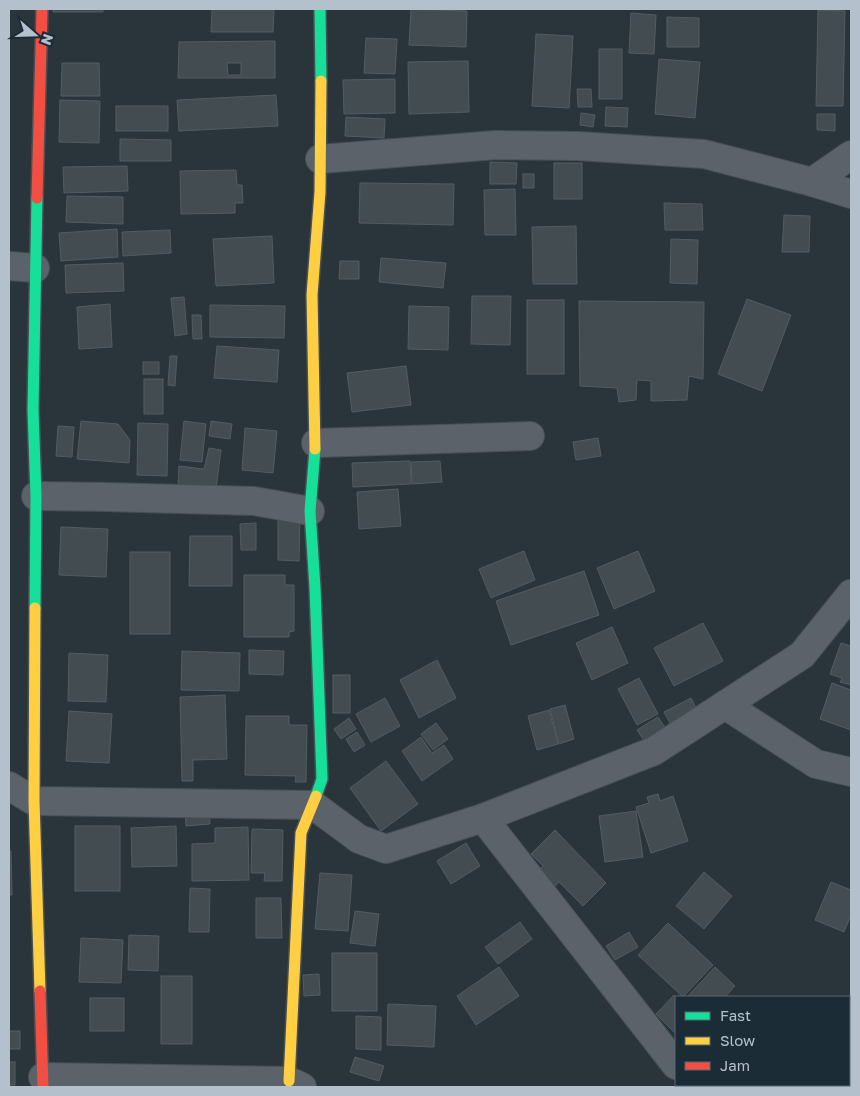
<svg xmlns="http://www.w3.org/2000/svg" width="860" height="1096" viewBox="0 0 860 1096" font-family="'Golos Text',sans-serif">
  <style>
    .building { fill: #434c50; stroke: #525c62; fill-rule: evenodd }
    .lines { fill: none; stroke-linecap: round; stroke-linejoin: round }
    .street-casing { stroke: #485055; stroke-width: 30 }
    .fast-casing { stroke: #485055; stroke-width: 14 }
    .slow-casing { stroke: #485055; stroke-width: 14 }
    .jam-casing { stroke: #485055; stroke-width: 14 }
    .street { stroke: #5b6269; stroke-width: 28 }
    .fast { stroke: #16e098; stroke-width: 11 }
    .slow { stroke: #ffcf43; stroke-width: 11 }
    .jam { stroke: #f24e42; stroke-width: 11 }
  </style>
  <rect width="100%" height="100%" fill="#2a353b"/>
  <g class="building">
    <rect x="53" y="9" width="50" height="3"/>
    <polygon points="212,9 274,9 273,32 211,32"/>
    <polygon points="411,9 467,11 466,47 409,45"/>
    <polygon points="818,10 845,11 843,106 816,106"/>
    <polygon points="631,13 656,15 654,54 629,53"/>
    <polygon points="667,17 699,18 699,47 667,47"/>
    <polygon points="536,34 573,36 569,108 532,106"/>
    <polygon points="366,38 397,39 395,74 364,73"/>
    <path d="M275,41V78H178L179,42ZM227,63H241V75H228Z"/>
    <rect x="599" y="49" width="23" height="50"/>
    <polygon points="659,59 700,62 695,118 655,114"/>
    <polygon points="468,61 469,112 409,114 408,62"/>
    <polygon points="62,63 99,63 100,96 61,96"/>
    <polygon points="395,79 395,113 344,114 343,80"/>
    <polygon points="577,89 591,89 592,107 578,107"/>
    <polygon points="276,95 278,126 179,131 177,100"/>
    <polygon points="60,100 100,101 99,143 59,142"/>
    <rect x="116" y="106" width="52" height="25"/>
    <polygon points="606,107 628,108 627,127 605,126"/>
    <polygon points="581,113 595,115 593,127 580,125"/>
    <polygon points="817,114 835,114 835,131 817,130"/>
    <polygon points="346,117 385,119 384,138 345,136"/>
    <polygon points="120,139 171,140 171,161 120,161"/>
    <polygon points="490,162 517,163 516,184 490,184"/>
    <rect x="554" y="163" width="28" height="36"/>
    <polygon points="127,166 128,191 64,193 63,167"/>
    <polygon points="236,170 237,185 242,185 243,203 235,203 235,213 181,214 180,171"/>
    <rect x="523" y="174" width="11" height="14"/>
    <polygon points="360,183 454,184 453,225 359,223"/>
    <polygon points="515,189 516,235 485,235 484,190"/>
    <polygon points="67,196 123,197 123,224 66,222"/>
    <polygon points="664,203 702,204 703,230 665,230"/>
    <polygon points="784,215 810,216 809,252 782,252"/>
    <polygon points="576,226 577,284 533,284 532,227"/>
    <polygon points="117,229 118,257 61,261 59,233"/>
    <polygon points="170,230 171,253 123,256 122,232"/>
    <polygon points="272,236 274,283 216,286 213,239"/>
    <polygon points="671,239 698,240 697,284 670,283"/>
    <polygon points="381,258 446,263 443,288 379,282"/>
    <polygon points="340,261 359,261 359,279 339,279"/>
    <polygon points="123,263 124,291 66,293 65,265"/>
    <polygon points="472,296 511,296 510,345 471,344"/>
    <polygon points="184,297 187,334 175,336 171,298"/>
    <polygon points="747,299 791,315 762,391 718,374"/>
    <rect x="527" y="300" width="37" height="74"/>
    <polygon points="579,301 704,302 703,379 689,376 687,400 651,401 651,381 637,380 636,400 619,402 617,388 580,386"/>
    <polygon points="110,304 112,347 79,349 77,307"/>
    <polygon points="210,305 285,306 284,338 210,337"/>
    <polygon points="409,306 449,307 448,350 408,349"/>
    <polygon points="192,315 201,315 202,339 193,339"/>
    <polygon points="217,346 279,350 277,382 214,378"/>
    <polygon points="170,356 177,356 175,386 168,385"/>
    <rect x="143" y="362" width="16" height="12"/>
    <polygon points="406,366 411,405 352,412 347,373"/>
    <rect x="144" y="379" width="19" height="35"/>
    <polygon points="81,421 118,424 130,440 129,463 77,459"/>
    <polygon points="184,421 206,424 202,462 180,460"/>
    <polygon points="211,421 232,424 230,439 209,436"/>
    <polygon points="138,423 168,424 167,476 137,475"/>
    <polygon points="58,426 74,427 72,457 56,456"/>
    <polygon points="245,428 277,431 273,473 242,470"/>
    <polygon points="598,438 601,456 576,460 573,442"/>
    <polygon points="209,448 221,450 216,489 178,487 179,466 204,469"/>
    <polygon points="410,461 411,484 353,487 352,463"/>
    <polygon points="440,461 442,482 412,484 411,462"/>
    <polygon points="398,489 401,526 359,529 357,492"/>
    <polygon points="278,516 300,516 299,561 278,560"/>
    <polygon points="256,523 256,550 241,550 240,524"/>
    <polygon points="61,527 108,529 106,577 59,575"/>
    <polygon points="190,536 232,536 232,586 189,586"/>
    <polygon points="524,551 535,580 491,598 479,569"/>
    <polygon points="638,551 655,591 614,609 597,568"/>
    <rect x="130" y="552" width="40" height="82"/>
    <polygon points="584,571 599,615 511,645 496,601"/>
    <polygon points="244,575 285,575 285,585 294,585 294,631 289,632 289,637 244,637"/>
    <polygon points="703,623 723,661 674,686 654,648"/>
    <polygon points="612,627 628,663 592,680 576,643"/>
    <polygon points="841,643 851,646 851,685 840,682 842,678 830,674"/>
    <polygon points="249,650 284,651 283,675 249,674"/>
    <polygon points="182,651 240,653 239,691 181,690"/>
    <polygon points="69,653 108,655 106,702 68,701"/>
    <polygon points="437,660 456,698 419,718 400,680"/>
    <rect x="333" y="675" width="17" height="38"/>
    <polygon points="639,678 658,714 637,725 618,689"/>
    <polygon points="832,683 851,690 851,730 820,719"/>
    <polygon points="225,695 227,759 193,760 193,781 182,781 180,697"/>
    <polygon points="385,698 400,726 371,742 356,714"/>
    <polygon points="691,698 697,710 670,723 664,712"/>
    <polygon points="565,705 574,739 559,744 550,709"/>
    <polygon points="549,710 558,744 537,750 528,716"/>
    <polygon points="69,711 112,714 109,763 66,761"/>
    <polygon points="246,716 289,716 289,725 307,725 306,782 295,782 296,776 245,775"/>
    <polygon points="658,717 666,729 645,742 637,730"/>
    <polygon points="349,718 356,729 341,739 334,729"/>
    <polygon points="436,723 448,739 433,750 421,734"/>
    <polygon points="357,732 365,745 354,752 346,739"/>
    <polygon points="421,737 432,753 444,745 453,759 422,781 402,751"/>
    <polygon points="386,761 418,804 381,831 350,788"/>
    <polygon points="658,794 660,801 673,796 688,841 651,853 636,807 649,803 647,797"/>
    <polygon points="209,808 210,824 186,826 185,809"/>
    <polygon points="636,811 643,857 605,862 599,816"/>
    <rect x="75" y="826" width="45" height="65"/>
    <polygon points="176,826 177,866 132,867 131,828"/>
    <polygon points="248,827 249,880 192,881 192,844 215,843 215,828"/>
    <polygon points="252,829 283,830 282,881 264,881 265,873 251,873"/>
    <polygon points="555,830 606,883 583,906 559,882 554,887 538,871 543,866 531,854"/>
    <polygon points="466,843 480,866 451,884 437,861"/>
    <polygon points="9,851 11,851 12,895 9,895"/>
    <polygon points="704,872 732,896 704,929 676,906"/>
    <polygon points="320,873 352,875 348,931 315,929"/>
    <polygon points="831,882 851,890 851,915 844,932 815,920"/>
    <polygon points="190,888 210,889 209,932 189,932"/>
    <polygon points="256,898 281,898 282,938 256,938"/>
    <polygon points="355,911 379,914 375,946 350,943"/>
    <polygon points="520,922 532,939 498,964 485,947"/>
    <polygon points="668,923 713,965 683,997 638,955"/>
    <polygon points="629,932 638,947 615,960 606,946"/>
    <polygon points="129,935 159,936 158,971 128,970"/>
    <polygon points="81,938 123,940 121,983 79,982"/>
    <rect x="332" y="953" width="45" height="58"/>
    <polygon points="499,967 519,996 476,1025 457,996"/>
    <polygon points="715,967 735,986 725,997 687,997"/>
    <polygon points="319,974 320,995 304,996 303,975"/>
    <rect x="161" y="976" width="31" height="68"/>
    <polygon points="674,995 676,998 676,1034 656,1014"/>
    <rect x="90" y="998" width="34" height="33"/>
    <polygon points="388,1004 436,1006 434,1047 387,1045"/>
    <polygon points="356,1016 381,1017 381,1050 356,1049"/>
    <rect x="9" y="1031" width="11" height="18"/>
    <polygon points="355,1057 384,1066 379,1081 350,1072"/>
    <rect x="9" y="1062" width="6" height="23"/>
  </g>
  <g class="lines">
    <defs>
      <g id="street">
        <polyline points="320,159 496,145 578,146 704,154 812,182 851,194"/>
        <polyline points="812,182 851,155"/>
        <polyline points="9,266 35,268"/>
        <polyline points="316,443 530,436"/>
        <polyline points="36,496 106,497 254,501 310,511"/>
        <polyline points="725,705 816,764 851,772"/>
        <polyline points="9,786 34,801 313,805 359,839 386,849 483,818 654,751 802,655 851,594"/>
        <polyline points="483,818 676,1065"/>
        <polyline points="43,1077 289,1081 302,1087"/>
        <polyline points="692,1085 694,1087"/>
      </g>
      <g id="fast">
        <polyline points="320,9 321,81"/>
        <polyline points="315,449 310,511 315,588 322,779 316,796"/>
        <polyline points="35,608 36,496 33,410 37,198"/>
      </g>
      <g id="slow">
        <polyline points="315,449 312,295 320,192 321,81"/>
        <polyline points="35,608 34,801 40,991"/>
        <polyline points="289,1081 301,833 316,796"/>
      </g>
      <g id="jam">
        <polyline points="37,198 42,9"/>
        <polyline points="40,991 43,1087"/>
      </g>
    </defs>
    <use href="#street" class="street-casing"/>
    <use href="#fast" class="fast-casing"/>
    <use href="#slow" class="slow-casing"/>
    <use href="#jam" class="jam-casing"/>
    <use href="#street" class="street"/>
    <use href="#fast" class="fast"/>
    <use href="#slow" class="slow"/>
    <use href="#jam" class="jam"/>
  </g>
  <rect width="860" height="1096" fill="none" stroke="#b4c1cc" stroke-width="20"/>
  <rect x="675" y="996" width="175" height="90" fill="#1c2c37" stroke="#596873"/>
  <rect x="685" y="1012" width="25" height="8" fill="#16e098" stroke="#596873"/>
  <text x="720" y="1021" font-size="15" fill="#b4c1cc">Fast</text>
  <rect x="685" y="1037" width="25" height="8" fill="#ffcf43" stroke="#596873"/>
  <text x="720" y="1046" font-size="15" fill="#b4c1cc">Slow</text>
  <rect x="685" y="1062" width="25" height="8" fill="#f24e42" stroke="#596873"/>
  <text x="720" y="1071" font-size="15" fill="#b4c1cc">Jam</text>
  <g transform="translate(35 35) rotate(110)" stroke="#1c2c37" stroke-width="4" paint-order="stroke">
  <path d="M0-4L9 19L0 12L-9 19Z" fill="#b4c1cc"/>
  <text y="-8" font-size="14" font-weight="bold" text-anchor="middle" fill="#b4c1cc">N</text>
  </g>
</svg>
